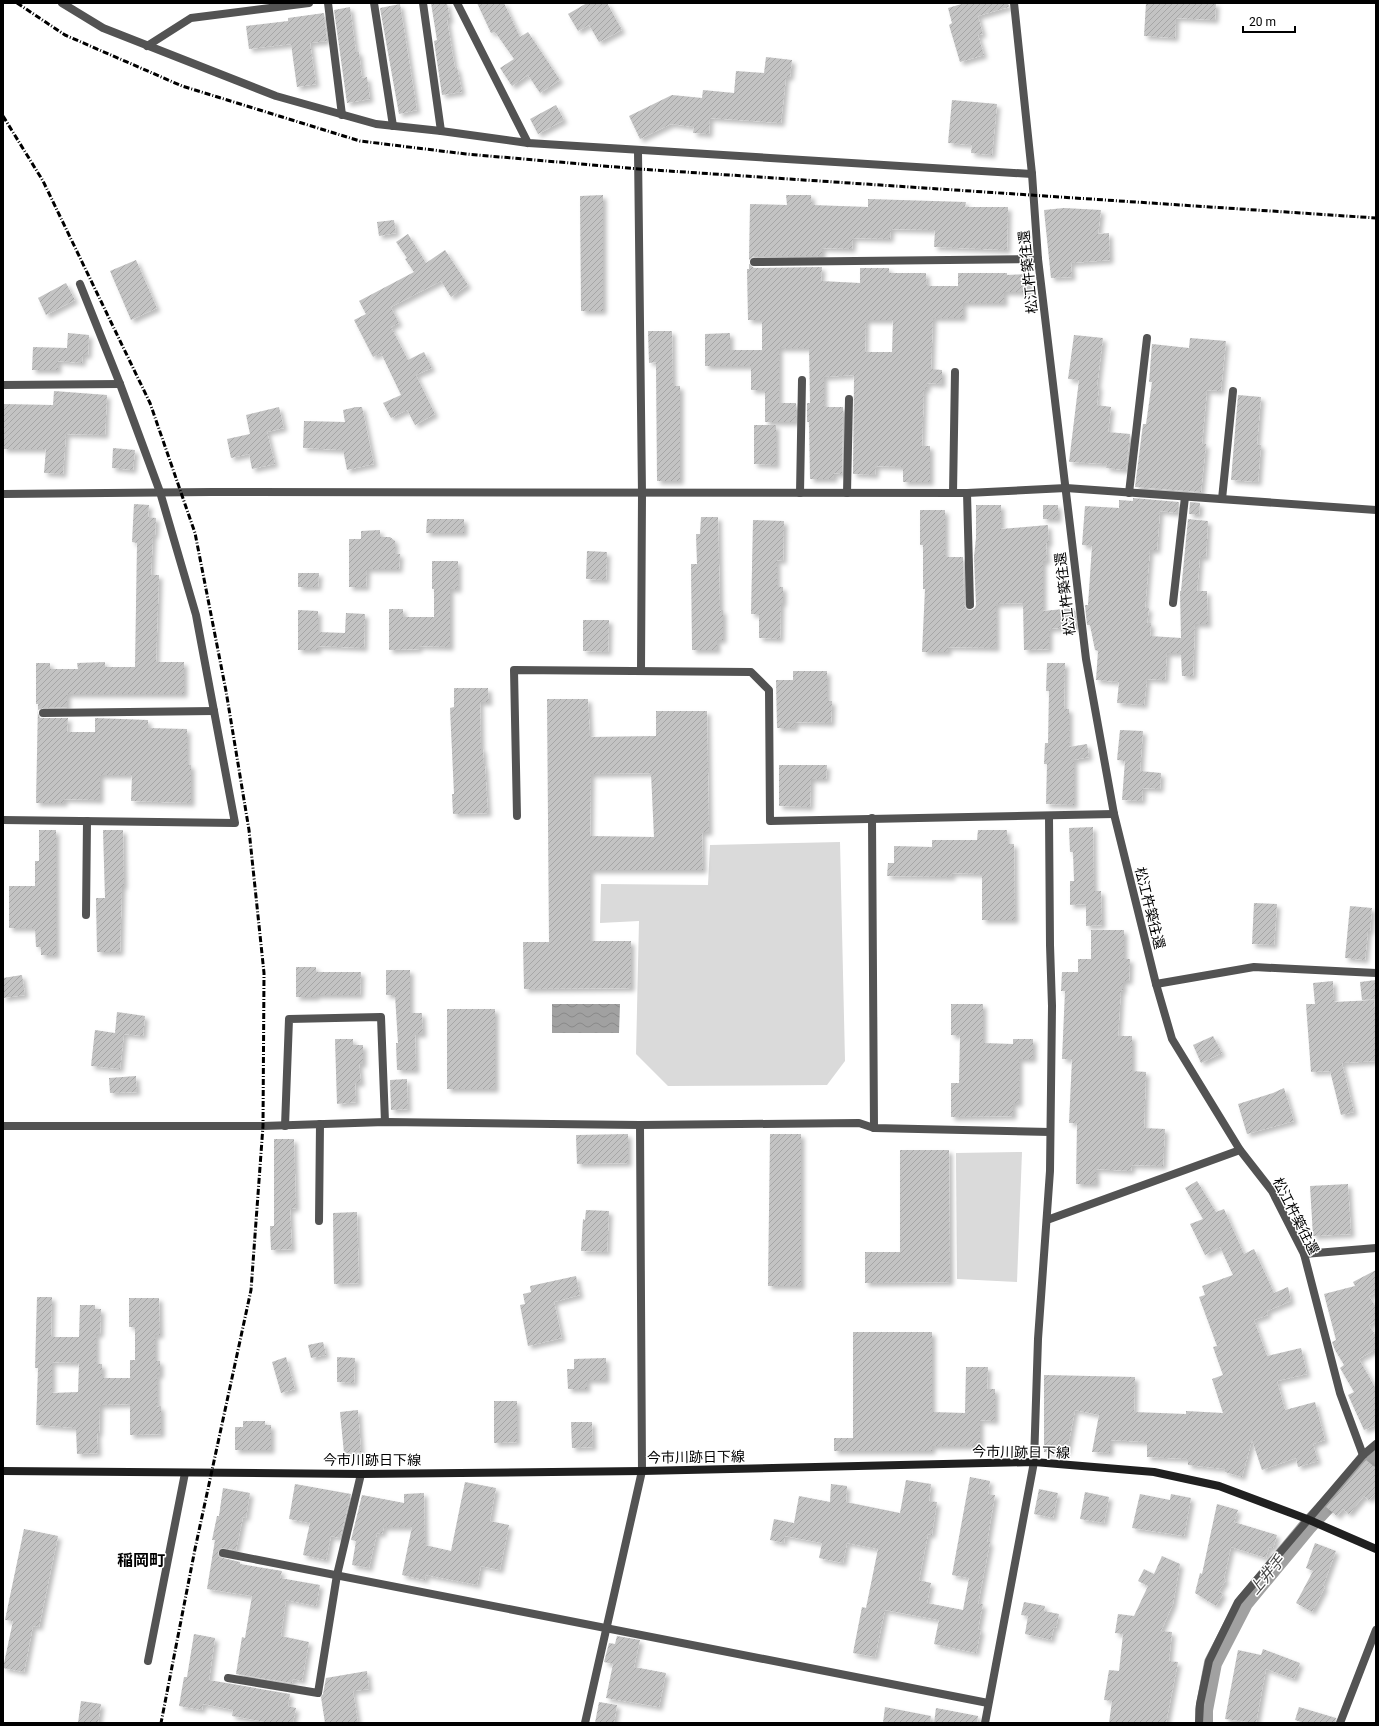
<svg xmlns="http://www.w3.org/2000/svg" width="1379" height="1726" viewBox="0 0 1379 1726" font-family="Roboto,'Noto Sans JP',sans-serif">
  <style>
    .pitch { fill: #dadada }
    .water { fill: url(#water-waves) }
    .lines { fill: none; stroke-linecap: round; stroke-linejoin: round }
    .canal { stroke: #a1a1a1; stroke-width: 18 }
    .building { fill: url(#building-hatch); fill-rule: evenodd; filter: url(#shadow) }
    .street { stroke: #535353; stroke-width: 8 }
    .secondary { stroke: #202020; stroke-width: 8 }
    .rail { stroke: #000; stroke-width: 3; stroke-dasharray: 6 2 1 2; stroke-linecap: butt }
    .labels { text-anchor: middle; stroke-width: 3; stroke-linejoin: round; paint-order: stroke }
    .street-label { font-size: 14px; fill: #000; stroke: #fff }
    .water-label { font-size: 15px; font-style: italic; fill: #424242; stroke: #fff }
    .quarter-label { font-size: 16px; font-weight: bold; fill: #000; stroke: #fff }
  </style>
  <defs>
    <pattern id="water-waves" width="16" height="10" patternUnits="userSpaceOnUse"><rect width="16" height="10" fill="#a1a1a1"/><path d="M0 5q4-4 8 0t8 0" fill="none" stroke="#898989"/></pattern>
    <pattern id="building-hatch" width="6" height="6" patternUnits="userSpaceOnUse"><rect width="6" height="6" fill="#c3c3c3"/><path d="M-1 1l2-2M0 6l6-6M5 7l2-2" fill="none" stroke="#a6a6a6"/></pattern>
    <filter id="shadow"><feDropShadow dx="3.5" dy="3.5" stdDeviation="2" flood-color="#0004"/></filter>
  </defs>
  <rect width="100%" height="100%" fill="#fff"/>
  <g class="pitch">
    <polygon points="840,842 845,1061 827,1085 668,1086 636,1054 639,921 600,923 601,884 708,885 710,845"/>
    <polygon points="1022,1152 1017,1282 957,1279 956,1153"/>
  </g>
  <polygon class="water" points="552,1004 620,1004 619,1033 552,1033"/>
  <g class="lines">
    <polyline class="canal" points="1204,1723 1204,1710 1213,1663 1244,1603 1307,1527 1376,1452"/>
  </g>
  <g class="building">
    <polygon points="431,3 447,3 450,20 447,20 455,68 457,67 462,92 442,95 434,41 437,40"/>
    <polygon points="477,3 504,3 520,37 528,32 560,80 540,93 528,75 512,86 500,68 514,59 495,32 491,33"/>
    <polygon points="587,3 607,3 622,30 599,42 589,25 578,31 568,14"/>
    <polygon points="965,3 1008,3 1009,7 978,16 983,34 978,35 984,55 960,62 949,25 952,23 948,8"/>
    <polygon points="1146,3 1216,3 1215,20 1176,18 1175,38 1144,36"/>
    <polygon points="400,4 417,110 399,114 380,8"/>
    <polygon points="350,7 356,52 359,52 362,78 367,77 370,99 347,103 334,10"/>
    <polygon points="324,13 327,41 310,43 316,84 297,87 291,44 249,49 246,26 288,21 288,18"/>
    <polygon points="766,57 792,60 790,77 786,77 781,123 710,118 709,134 693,133 694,127 671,124 640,139 629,116 672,95 702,98 703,90 734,93 736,71 764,73"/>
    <polygon points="952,100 997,104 992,155 971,153 972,145 948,143"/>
    <polygon points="556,105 564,120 538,134 530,119"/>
    <polygon points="603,195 603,311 581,311 580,196"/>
    <polygon points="786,195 811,195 812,205 868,207 868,199 966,202 965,207 1008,207 1007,250 934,247 935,230 891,229 890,239 853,238 852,249 822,248 822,256 754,256 749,260 750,204 787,205"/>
    <polygon points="1064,208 1101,210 1098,234 1109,233 1110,260 1071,263 1072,277 1051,278 1044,210"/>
    <polygon points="394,220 396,233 379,236 377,222"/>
    <polygon points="408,234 426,263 445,250 468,285 451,297 441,281 391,307 399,323 391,327 408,360 424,352 432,368 416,375 435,414 415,425 407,410 391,418 383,403 401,395 381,353 373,357 354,320 366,314 359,301 414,272 405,259 407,258 396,242"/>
    <polygon points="136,260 157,308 131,320 110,271"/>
    <path d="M749,264L754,268L822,267L821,281L860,283V268H889V273H926L927,286H958V273H1007V275L1028,274L1029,292H1004V303H963V318H933L931,369L942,370V384L927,383V389H924L922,446H930V482H903V467L876,466L875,475L853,474L854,375L824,377V407H843L842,474L834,473V479H810L809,422H807V403H810L809,348H779V403H796V422H765V390H751V366H705V334L730,333V350H762V320H748L747,269H749ZM866,320H893L892,352H865Z"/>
    <polygon points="66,283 75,300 46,315 38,298"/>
    <polygon points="648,331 672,331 673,386 680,386 680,481 657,481 656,362 649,363"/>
    <polygon points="68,333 89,335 88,355 83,355 82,363 58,361 58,370 32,370 33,347 67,348"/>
    <polygon points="1074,335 1103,338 1097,386 1099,386 1097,405 1111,407 1108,432 1130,434 1126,470 1106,468 1107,464 1069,462 1079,380 1068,379"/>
    <polygon points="1190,338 1226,341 1221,391 1207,390 1202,444 1206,444 1201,492 1135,487 1143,424 1146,424 1152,382 1149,382 1152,344 1189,348"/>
    <polygon points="54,391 107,395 105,435 66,434 63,474 44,473 46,449 3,449 3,404 53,405"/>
    <polygon points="1238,395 1261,397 1257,444 1261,445 1258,482 1231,480"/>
    <polygon points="279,407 284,428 267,432 275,464 252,469 249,454 231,458 227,439 250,434 246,415"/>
    <polygon points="356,407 362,407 374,464 347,470 343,450 303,448 304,421 345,422 343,410"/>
    <polygon points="754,425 776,425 776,465 754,464"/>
    <polygon points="113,448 135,450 133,470 112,468"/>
    <polygon points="1133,498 1179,502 1178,513 1160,511 1157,550 1150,550 1145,608 1149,608 1147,623 1151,623 1150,636 1181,638 1180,591 1181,591 1188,519 1208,521 1206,557 1200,557 1197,591 1207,591 1208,624 1195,624 1193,676 1182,676 1181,653 1167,653 1165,680 1147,679 1144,705 1117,703 1119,682 1096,680 1098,651 1095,650 1090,625 1087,625 1085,605 1088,605 1092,546 1082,545 1085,506 1119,508 1119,500 1133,501"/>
    <polygon points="1190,502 1200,503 1199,515 1189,514"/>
    <polygon points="134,504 149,505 148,517 156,518 155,535 153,535 151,575 159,575 156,662 184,662 184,694 67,694 67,707 43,708 38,710 38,713 40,718 68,718 67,732 95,732 95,718 148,720 148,728 187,729 187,765 191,765 191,803 131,801 132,775 100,775 100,800 64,799 64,803 36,803 38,704 36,704 36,663 50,663 50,669 78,669 77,663 105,662 105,667 135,667 137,543 132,542"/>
    <polygon points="976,505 1001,505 1001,529 1048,525 1049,543 1046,543 1047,561 1043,561 1043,611 1074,608 1077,626 1049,629 1049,649 1024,650 1023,603 996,604 996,648 948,647 948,652 922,652 925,589 923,589 923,545 920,545 920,510 945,510 945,557 963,557 964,605 967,610 971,610 975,608 976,605 974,557 976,538"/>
    <rect x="1043" y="505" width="15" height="14"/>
    <polygon points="701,517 718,517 720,611 723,610 723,640 717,640 717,650 692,650 691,564 697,564 696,534 700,534"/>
    <polygon points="427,519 464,519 464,533 426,533"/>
    <polygon points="753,520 784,521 783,561 777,560 777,587 783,587 783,603 781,603 780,639 759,638 759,614 751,614"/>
    <polygon points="380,530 380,537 390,537 395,541 395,553 400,554 399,569 367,569 366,587 349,587 349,539 361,539 361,531"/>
    <polygon points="587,551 607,552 606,580 586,579"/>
    <polygon points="432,561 458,561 458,589 450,589 450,647 419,646 419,649 389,650 389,609 403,609 403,617 434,617 434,589 432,589"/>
    <polygon points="298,573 319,573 318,587 298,587"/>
    <polygon points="298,610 318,611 318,632 345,633 346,613 365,614 364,648 318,646 318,650 298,650"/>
    <polygon points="583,620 609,620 608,652 583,651"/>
    <polygon points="1047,663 1065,663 1064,709 1069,709 1069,747 1087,744 1089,757 1074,760 1074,805 1046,804 1047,764 1044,764 1045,743 1048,743 1049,691 1046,691"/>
    <polygon points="793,671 827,671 827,701 832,701 831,723 795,722 795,728 777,728 776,680 793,680"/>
    <polygon points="454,688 488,688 489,702 480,702 481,749 483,749 484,766 485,766 488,813 453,814 452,794 454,794 450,708 454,707"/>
    <path d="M547,699H588L590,737L656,736V711H707L709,832H702L703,870H590V941H631V988L524,989L523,942H549ZM651,773L654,837L590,836L591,774Z"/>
    <polygon points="1120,730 1143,731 1140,771 1161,773 1160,789 1143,788 1142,801 1122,800 1125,761 1117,760"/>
    <polygon points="779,765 827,765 826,779 811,779 810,807 779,806"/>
    <polygon points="1093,827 1094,891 1101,891 1102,925 1086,926 1086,904 1070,905 1070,881 1074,881 1073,852 1070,852 1069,828"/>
    <polygon points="39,830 56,830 56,955 41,955 41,947 36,947 35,928 9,928 9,886 35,886 35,861 39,861"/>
    <polygon points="103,830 123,830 124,886 122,886 120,952 97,952 96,898 105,898"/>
    <polygon points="978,830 1007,830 1007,844 1014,844 1015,920 982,920 982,874 952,873 952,877 887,876 888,863 894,863 894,846 932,847 932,840 977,840"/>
    <polygon points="1254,903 1277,904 1274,945 1252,944"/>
    <polygon points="1350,906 1372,908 1370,931 1368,931 1365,960 1345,958"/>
    <polygon points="1091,930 1124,930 1124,959 1130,959 1129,981 1123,981 1123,991 1121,990 1118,1036 1132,1036 1132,1071 1146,1072 1144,1128 1165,1129 1163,1166 1132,1165 1131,1171 1096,1169 1096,1184 1076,1184 1077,1123 1069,1123 1072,1059 1062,1059 1065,991 1061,991 1062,972 1078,972 1078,959 1091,959"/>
    <polygon points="296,967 316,967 316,972 361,972 360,995 316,995 316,997 296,997"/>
    <polygon points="386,970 410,970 410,1013 422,1013 423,1034 415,1034 416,1070 397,1070 396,1043 398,1043 395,995 386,995"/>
    <polygon points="22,975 25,995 3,998 3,978"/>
    <polygon points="1376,980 1376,999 1362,1000 1360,982"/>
    <polygon points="1333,981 1334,1002 1374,1000 1376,1023 1376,1061 1342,1063 1354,1112 1341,1115 1330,1071 1311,1072 1306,1004 1315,1004 1313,983"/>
    <polygon points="951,1004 983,1004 983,1043 1013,1044 1013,1039 1033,1039 1033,1059 1019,1059 1019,1103 1013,1103 1013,1116 951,1117 951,1083 959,1083 960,1036 951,1035"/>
    <rect x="447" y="1009" width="48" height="80"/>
    <polygon points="117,1012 145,1016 143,1036 124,1034 120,1069 91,1066 95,1030 115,1033"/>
    <polygon points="1213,1036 1222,1053 1201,1063 1193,1045"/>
    <polygon points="335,1039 353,1039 353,1045 363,1045 363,1064 359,1064 361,1083 355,1083 356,1102 337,1104"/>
    <polygon points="136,1076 137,1092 110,1093 109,1078"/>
    <polygon points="407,1079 408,1109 391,1110 390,1080"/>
    <polygon points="1284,1088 1294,1121 1247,1134 1238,1104 1273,1093"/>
    <polygon points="628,1134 628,1163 577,1164 576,1135"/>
    <polygon points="770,1134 801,1134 801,1286 768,1286"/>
    <polygon points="274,1139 294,1139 296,1208 290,1209 292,1249 271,1250 270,1226 274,1226"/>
    <polygon points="900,1150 949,1150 950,1282 865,1283 865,1252 900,1252"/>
    <polygon points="1197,1181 1216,1212 1224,1209 1244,1254 1254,1249 1274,1293 1288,1287 1291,1301 1267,1311 1268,1315 1254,1320 1267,1356 1301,1348 1307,1374 1277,1381 1285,1410 1315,1402 1325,1440 1313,1444 1318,1461 1298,1467 1296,1458 1262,1470 1252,1440 1242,1477 1225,1472 1225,1469 1188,1465 1188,1459 1147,1457 1147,1442 1110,1440 1110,1453 1092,1452 1099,1415 1075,1410 1067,1452 1044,1452 1044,1375 1135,1377 1134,1412 1186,1414 1186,1411 1223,1413 1212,1379 1223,1375 1213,1347 1217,1346 1199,1297 1205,1295 1202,1286 1233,1275 1220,1247 1205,1255 1190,1224 1203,1219 1185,1188"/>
    <polygon points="1348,1184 1351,1234 1313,1236 1310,1186"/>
    <polygon points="586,1210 609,1211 607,1252 581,1251 583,1219 585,1220"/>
    <polygon points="357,1212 359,1283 334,1284 333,1213"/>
    <polygon points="1376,1270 1376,1292 1369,1296 1376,1307 1376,1321 1369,1325 1376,1336 1376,1349 1359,1359 1376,1389 1376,1425 1364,1430 1348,1395 1354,1392 1340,1368 1344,1365 1335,1350 1332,1342 1336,1340 1324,1294 1355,1286 1353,1282"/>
    <polygon points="576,1276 580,1295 554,1302 562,1338 528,1346 520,1305 525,1304 523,1294 531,1292 530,1286"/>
    <path d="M37,1297H52L51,1337H79L80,1305H95V1309H101L100,1334H96V1364H102V1378H130V1360H135V1327H129V1298H159L160,1335H155V1361H160V1375H157V1407L161,1406V1434L130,1435V1404L100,1405L99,1433H97L98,1453L77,1454L76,1428L36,1425L38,1368H35ZM52,1362L79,1363L78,1392L52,1393Z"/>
    <polygon points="853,1332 932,1332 932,1412 965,1413 966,1367 988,1367 987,1389 995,1389 995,1421 980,1420 980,1446 932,1446 932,1451 834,1451 834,1438 853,1438"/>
    <polygon points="323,1342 326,1355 311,1358 308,1345"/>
    <polygon points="286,1357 295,1389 281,1393 272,1362"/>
    <polygon points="337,1357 355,1358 354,1383 337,1382"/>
    <polygon points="606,1358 606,1380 587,1380 587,1389 568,1389 567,1369 574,1369 574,1359"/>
    <polygon points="494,1401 517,1401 517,1442 494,1443"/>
    <polygon points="358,1410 361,1452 344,1453 340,1412"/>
    <polygon points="243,1421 265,1421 265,1425 271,1425 271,1450 235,1450 235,1427 243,1427"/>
    <polygon points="571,1422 592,1422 593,1447 572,1448"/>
    <polygon points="1366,1460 1376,1468 1376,1492 1369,1500 1364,1496 1349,1514 1343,1509 1337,1516 1326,1507"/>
    <polygon points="970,1477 990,1481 988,1494 995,1495 987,1542 990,1542 978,1604 983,1604 978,1629 981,1630 976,1653 934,1644 939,1620 885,1610 875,1657 853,1653 862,1607 866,1608 878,1549 847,1543 843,1563 819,1558 822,1543 785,1536 784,1543 770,1540 774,1519 794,1523 799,1496 830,1502 831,1484 847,1486 846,1502 900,1513 906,1480 931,1484 929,1501 937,1502 932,1535 928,1534 919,1580 931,1583 927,1603 963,1610 969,1578 952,1575"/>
    <polygon points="465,1482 496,1488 490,1521 509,1525 500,1570 481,1566 477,1585 426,1575 425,1580 402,1575 412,1527 384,1527 382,1534 377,1533 369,1568 352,1565 356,1541 351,1540 362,1495 404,1503 404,1494 424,1493 425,1545 451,1551"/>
    <polygon points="295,1484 351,1494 340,1538 331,1536 326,1560 303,1555 310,1523 289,1519"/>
    <polygon points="223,1488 250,1493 246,1518 243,1517 236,1550 221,1548 218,1552 219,1557 240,1562 240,1564 282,1571 280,1578 320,1585 316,1606 286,1600 281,1636 309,1642 302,1681 293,1679 292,1683 236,1674 242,1637 245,1638 252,1596 207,1589 215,1540 212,1540 217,1516 219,1516"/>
    <polygon points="1039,1489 1058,1493 1053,1518 1034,1514"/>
    <polygon points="1085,1492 1109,1497 1104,1523 1080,1519"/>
    <polygon points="1140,1494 1170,1500 1171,1494 1191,1498 1184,1536 1132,1528"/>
    <polygon points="1217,1504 1238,1510 1234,1522 1277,1535 1273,1548 1269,1547 1266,1558 1231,1547 1224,1578 1226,1580 1219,1591 1223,1594 1216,1606 1195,1593 1200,1573 1202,1574"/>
    <polygon points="24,1529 58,1536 39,1627 33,1626 24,1672 3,1668 13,1621 5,1620"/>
    <polygon points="1315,1543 1336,1551 1323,1586 1325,1587 1312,1612 1296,1603 1313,1571 1306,1568"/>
    <polygon points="1162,1556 1180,1564 1173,1604 1161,1631 1172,1632 1169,1661 1178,1662 1166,1723 1109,1723 1112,1701 1104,1700 1109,1670 1119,1671 1123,1634 1115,1633 1118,1614 1134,1616 1148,1586 1138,1581 1144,1569 1154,1574"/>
    <polygon points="1024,1602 1045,1606 1044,1611 1059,1614 1056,1628 1054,1627 1051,1640 1025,1634 1028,1616 1021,1615"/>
    <polygon points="194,1634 215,1638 209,1680 290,1694 288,1706 296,1708 293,1723 271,1723 232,1716 233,1710 203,1704 202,1710 179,1706 184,1677 187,1677"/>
    <polygon points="617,1636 640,1640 634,1667 666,1673 659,1707 606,1698 613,1664 604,1662 609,1643 615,1644"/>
    <polygon points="1263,1649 1300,1663 1294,1679 1266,1669 1256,1723 1225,1719 1238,1650 1261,1655"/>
    <polygon points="367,1671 369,1689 353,1691 358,1723 325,1723 321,1697 323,1694 326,1678"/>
    <polygon points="81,1701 101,1704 98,1723 78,1723"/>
    <polygon points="599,1702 617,1705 614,1723 595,1723"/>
    <polygon points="885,1707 931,1716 930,1723 883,1723"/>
    <polygon points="1299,1707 1336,1718 1335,1723 1305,1723 1295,1720"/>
    <polygon points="936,1708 978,1716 977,1723 934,1723"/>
  </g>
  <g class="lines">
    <g class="street">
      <polyline points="62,3 103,28 276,96 376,124 441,131 528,143 1032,174"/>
      <polyline points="328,3 342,115"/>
      <polyline points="374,3 393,126"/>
      <polyline points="423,3 441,131"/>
      <polyline points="457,3 528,143"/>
      <polyline points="1014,3 1032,174 1038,259 1086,659 1114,814 1156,984 1172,1039 1240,1150 1272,1191 1304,1254 1340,1393 1363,1455"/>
      <polyline points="147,46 191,18 309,3"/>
      <polyline points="638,151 642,494 641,671"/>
      <polyline points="754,262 1038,259"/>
      <polyline points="3,385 120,384"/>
      <polyline points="800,493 802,380"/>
      <polyline points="847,493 849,399"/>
      <polyline points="953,493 955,372"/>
      <polyline points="967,493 970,605"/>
      <polyline points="1129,493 1147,338"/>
      <polyline points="3,494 211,492 967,493 1066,488 1376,510"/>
      <polyline points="1222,499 1233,391"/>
      <polyline points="1173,603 1185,497"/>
      <polyline points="43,713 214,711"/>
      <polyline points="517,816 514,670 751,672 769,690 770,821 1114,814"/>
      <polyline points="872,818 874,1128"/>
      <polyline points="3,820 235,823 196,615 160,492 120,384 80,284"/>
      <polyline points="86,915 87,821"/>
      <polyline points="1156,984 1254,967 1376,973"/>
      <polyline points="3,1126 263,1126 385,1122 640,1125 859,1123 874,1128 1050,1132"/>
      <polyline points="285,1126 289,1019 381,1017 385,1122"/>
      <polyline points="1047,1220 1240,1150"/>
      <polyline points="319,1221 320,1124"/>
      <polyline points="1304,1254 1376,1248"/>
      <polyline points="223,1553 988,1703"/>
      <polyline points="148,1661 185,1473"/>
      <polyline points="228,1678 318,1693 337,1575 361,1474"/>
      <polyline points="585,1723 642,1471 640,1125"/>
      <polyline points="985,1723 1034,1462 1038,1339 1050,1171 1052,1006 1050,945 1049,816"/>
      <polyline points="1199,1723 1200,1704 1209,1661 1238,1602 1363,1455 1376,1444"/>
      <polyline points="1340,1723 1376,1630"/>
    </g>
    <polyline class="secondary" points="3,1471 361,1474 642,1471 1034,1462 1154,1472 1219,1486 1307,1519 1376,1549"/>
    <g class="rail">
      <polyline points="17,3 65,35 182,86 360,141 466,154 639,169 1376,218"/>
      <polyline points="3,116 43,181 150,403 195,533 226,691 249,830 264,973 263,1126 251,1290 195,1549 161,1723"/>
    </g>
  </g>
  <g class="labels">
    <g class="street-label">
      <text transform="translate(1028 272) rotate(-96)" y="5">松江杵築往還</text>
      <text transform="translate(1065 594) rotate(-97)" y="5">松江杵築往還</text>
      <text transform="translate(1150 908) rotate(76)" y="5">松江杵築往還</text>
      <text transform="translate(1296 1216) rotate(63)" y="5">松江杵築往還</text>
      <text transform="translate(1021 1452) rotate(1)" y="5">今市川跡日下線</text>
      <text transform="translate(696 1457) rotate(-1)" y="5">今市川跡日下線</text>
      <text x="372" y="1465">今市川跡日下線</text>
    </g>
    <g class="water-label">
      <text transform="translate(1267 1575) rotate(-50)" y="5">上井手</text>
    </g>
    <g class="quarter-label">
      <text x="141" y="1566">稲岡町</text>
    </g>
  </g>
  <rect width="1379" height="1726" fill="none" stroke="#000000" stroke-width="8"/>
  <path d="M1243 26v6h52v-6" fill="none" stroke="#000000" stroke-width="2"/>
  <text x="1249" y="26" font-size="12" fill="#000000" stroke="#ffffff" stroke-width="3" paint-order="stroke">20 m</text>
</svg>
